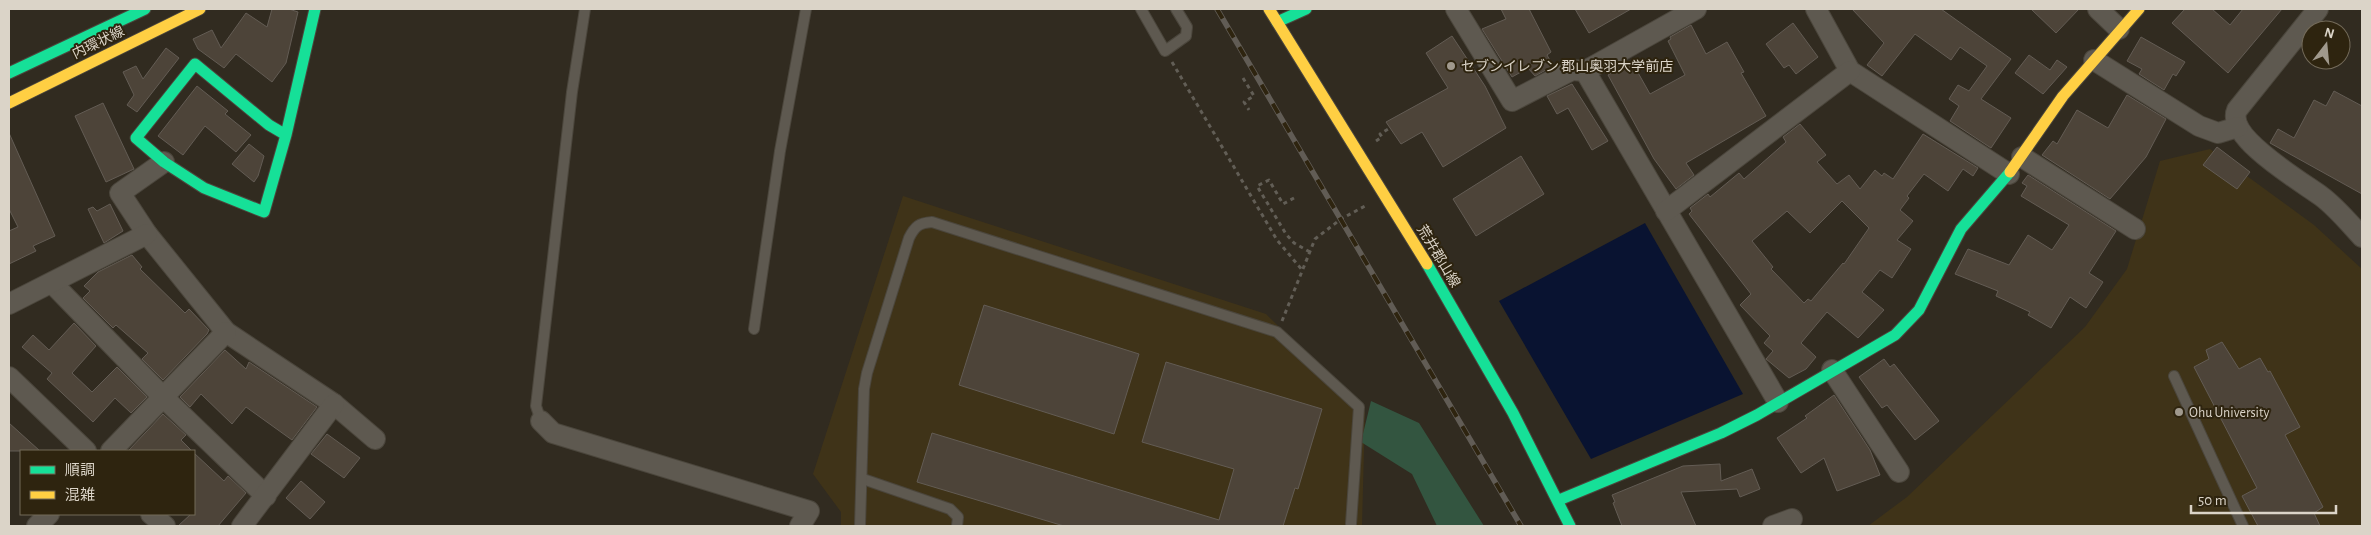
<svg xmlns="http://www.w3.org/2000/svg" width="2371" height="535" viewBox="0 0 2371 535" font-family="'Alegreya Sans','Noto Sans JP',sans-serif">
  <style>
    .built { fill: #3f3318 }
    .green { fill: #335540 }
    .water { fill: #091331 }
    .building { fill: #4d4439; stroke: #635c54; fill-rule: evenodd }
    .lines { fill: none; stroke-linecap: round; stroke-linejoin: round }
    .lane-casing { stroke: #4b463c; stroke-width: 12 }
    .street-casing { stroke: #4b463c; stroke-width: 22 }
    .fast-casing { stroke: #4b463c; stroke-width: 13 }
    .slow-casing { stroke: #4b463c; stroke-width: 13 }
    .path { stroke: #625e56; stroke-width: 3; stroke-dasharray: 4 4; stroke-linecap: butt }
    .lane { stroke: #5e5950; stroke-width: 10 }
    .street { stroke: #5e5950; stroke-width: 20 }
    .fast { stroke: #16e098; stroke-width: 11 }
    .slow { stroke: #ffcf43; stroke-width: 11 }
    .rail-casing { stroke: #615c55; stroke-width: 5.5 }
    .rail { stroke: #2e240f; stroke-width: 4; stroke-dasharray: 11; stroke-linecap: butt }
    .poi-dot { fill: #a0998d; stroke: #2e240f; stroke-width: 2 }
    .labels { text-anchor: middle; stroke-width: 4; stroke-linejoin: round; paint-order: stroke }
    .street-label { font-size: 14px; fill: #dbd4c8; stroke: #2e240f }
    .poi-label { font-size: 14px; fill: #dbd4c8; stroke: #2e240f; text-anchor: start }
  </style>
  <rect width="100%" height="100%" fill="#312b20"/>
  <g class="built">
    <polygon points="2210,149 2314,225 2362,269 2362,526 1868,526 1907,497 2085,327 2127,269 2160,161"/>
    <polygon points="903,196 1266,314 1365,412 1362,526 841,526 841,512 813,474"/>
  </g>
  <polygon class="green" points="1371,401 1419,423 1484,526 1437,526 1412,474 1361,442"/>
  <polygon class="water" points="1645,223 1743,394 1591,459 1499,301"/>
  <g class="building">
    <polygon points="272,9 289,9 298,12 286,63 272,82 236,54 224,68 198,49 193,39 212,30 221,48 246,13 267,27"/>
    <polygon points="1501,9 1529,9 1551,52 1547,55 1553,66 1535,76 1528,68 1512,77 1482,29 1506,19"/>
    <polygon points="1575,9 1631,9 1589,33"/>
    <polygon points="1852,9 1941,9 2011,59 1981,99 2011,118 1991,148 1950,121 1959,106 1949,99 1958,85 1969,91 1987,66 1960,47 1951,60 1915,34 1882,76 1867,65 1884,43"/>
    <polygon points="2031,9 2079,9 2056,33"/>
    <polygon points="2185,9 2212,9 2230,25 2243,9 2282,9 2228,73 2172,23"/>
    <polygon points="1793,23 1818,57 1796,74 1789,65 1784,68 1766,44"/>
    <polygon points="1691,25 1706,54 1727,42 1744,72 1741,73 1766,116 1686,163 1694,175 1676,189 1654,159 1608,75 1632,62 1650,94 1685,75 1668,41 1671,39 1670,37"/>
    <polygon points="1452,36 1485,86 1506,128 1443,167 1422,132 1401,144 1386,122 1448,88 1426,53"/>
    <polygon points="2141,37 2185,62 2176,76 2173,74 2164,90 2139,74 2142,69 2127,61"/>
    <polygon points="166,48 179,58 137,112 127,105 134,95 123,72 136,66 143,79"/>
    <polygon points="2029,55 2050,70 2057,60 2067,67 2043,94 2015,73"/>
    <polygon points="1572,84 1608,141 1592,150 1568,108 1557,114 1547,96"/>
    <polygon points="197,86 228,111 225,114 251,135 236,152 205,126 183,155 158,136"/>
    <polygon points="2334,91 2362,106 2362,194 2270,143 2278,129 2294,138 2314,100 2326,106"/>
    <polygon points="2127,95 2166,119 2146,157 2110,199 2042,155 2053,141 2057,144 2077,110 2108,128"/>
    <polygon points="103,103 134,169 106,182 75,116"/>
    <path d="M1800,124L1826,155L1817,162L1837,184L1849,175L1860,189L1875,170L1882,176L1884,173L1893,179L1923,134L1978,168L1973,176L1963,169L1948,191L1924,174L1907,196L1909,198L1900,210L1913,221L1897,240L1911,249L1892,278L1880,270L1862,292L1884,310L1858,338L1827,312L1801,343L1816,357L1806,369L1789,378L1766,359L1773,351L1764,343L1770,336L1740,305L1751,294L1689,214L1692,211L1690,208L1708,194L1710,197L1739,173L1744,179L1786,142L1783,137ZM1842,201L1869,228L1844,264L1843,263L1811,301L1808,299L1804,303L1771,269L1773,267L1752,241L1787,211L1810,233Z"/>
    <polygon points="9,133 55,236 33,246 36,251 9,264 9,231 18,227 9,209"/>
    <polygon points="249,144 264,156 258,176 254,182 232,164"/>
    <polygon points="2217,147 2250,172 2237,189 2203,165"/>
    <polygon points="1521,156 1544,194 1476,236 1453,199"/>
    <polygon points="2028,175 2116,231 2089,273 2103,282 2086,308 2070,297 2051,328 2028,315 2030,312 1996,296 1998,291 1955,274 1968,249 2009,265 2028,235 2052,250 2069,225 2021,196 2027,186 2022,183"/>
    <polygon points="110,204 123,231 104,243 88,209 93,207 97,211"/>
    <polygon points="132,255 142,267 140,269 185,313 189,309 209,330 207,334 163,380 142,359 148,353 116,325 113,328 83,298 90,291 84,286 98,272"/>
    <polygon points="984,305 1139,354 1114,434 959,385"/>
    <polygon points="74,323 96,346 72,373 92,392 117,367 147,397 131,413 115,398 93,422 47,379 52,373 22,347 33,335 49,350"/>
    <polygon points="2222,342 2239,369 2260,358 2268,372 2270,371 2300,427 2285,435 2323,507 2314,513 2320,526 2258,526 2242,496 2257,488 2194,367 2209,359 2206,350"/>
    <polygon points="225,350 246,369 249,362 317,407 292,440 246,407 232,424 201,394 190,407 180,397"/>
    <polygon points="1884,359 1890,367 1894,364 1939,421 1915,440 1887,405 1882,408 1859,377"/>
    <polygon points="1166,362 1322,409 1298,489 1295,488 1283,526 1064,526 917,482 932,433 1219,520 1234,469 1142,442"/>
    <polygon points="1834,395 1870,450 1880,475 1837,491 1824,458 1801,473 1777,438 1807,418 1805,416"/>
    <polygon points="163,414 186,435 181,440 192,451 128,451"/>
    <polygon points="9,423 40,451 9,451"/>
    <polygon points="327,434 360,458 344,478 311,454"/>
    <polygon points="194,453 224,481 228,476 246,493 218,526 178,526 191,514 194,514"/>
    <polygon points="1720,464 1721,481 1752,469 1760,489 1740,497 1737,489 1681,492 1696,526 1622,526 1613,503 1615,502 1612,495 1683,466"/>
    <polygon points="301,481 325,502 310,519 286,498"/>
  </g>
  <g class="lines">
    <defs>
      <g id="lane">
        <polyline points="1141,9 1165,51 1186,36 1187,27 1176,9"/>
        <polyline points="754,329 780,151 806,9"/>
        <polyline points="2174,376 2243,526"/>
        <polyline points="541,421 536,406 572,92 585,9"/>
        <polyline points="863,479 950,509 958,517 957,526"/>
        <path d="M860,526L864,389L867,373L909,238C915,226 919,223 932,222L1277,332L1359,407L1351,524"/>
      </g>
      <g id="street">
        <polyline points="1456,9 1512,101 1572,70 1585,71 1696,9"/>
        <polyline points="1816,9 1850,71 2009,174"/>
        <polyline points="2098,9 2119,29"/>
        <path d="M2318,9L2237,110C2225,137 2302,182 2321,196C2336,207 2349,223 2362,237"/>
        <polyline points="2094,60 2199,126 2218,133 2238,127"/>
        <polyline points="1585,71 1778,402"/>
        <polyline points="2022,157 2135,229"/>
        <polyline points="164,162 120,193 147,234 226,332 334,404 375,439"/>
        <polyline points="1666,211 1850,71"/>
        <polyline points="52,283 164,398 266,496"/>
        <polyline points="9,304 147,234"/>
        <polyline points="1832,370 1899,472"/>
        <polyline points="9,377 86,451"/>
        <polyline points="541,421 553,433 809,511 800,526"/>
        <polyline points="111,451 226,332"/>
        <polyline points="151,514 165,526"/>
        <polyline points="37,526 49,514"/>
        <polyline points="242,526 334,404"/>
        <polyline points="1773,526 1792,519"/>
      </g>
      <g id="fast">
        <polyline points="1277,22 1306,9"/>
        <polyline points="9,73 145,9"/>
        <polyline points="286,135 269,125 195,64 136,138 164,162 204,188 264,212 286,135 315,9"/>
        <polyline points="1427,264 1513,413 1570,526"/>
        <polyline points="1559,500 1721,433 1757,415 1895,335 1919,310 1961,229 2010,172"/>
      </g>
      <g id="slow">
        <polyline points="1269,9 1427,264"/>
        <polyline points="9,103 200,9"/>
        <polyline points="2010,172 2063,96 2139,9"/>
      </g>
    </defs>
    <use href="#lane" class="lane-casing"/>
    <use href="#street" class="street-casing"/>
    <use href="#fast" class="fast-casing"/>
    <use href="#slow" class="slow-casing"/>
    <g class="path">
      <polyline points="1172,62 1277,240 1303,271"/>
      <polyline points="1243,78 1254,96 1244,102 1249,110"/>
      <polyline points="1376,141 1382,137 1380,134 1390,128"/>
      <polyline points="1294,198 1283,204 1269,180 1257,186 1286,234 1294,243 1310,252"/>
      <polyline points="1282,321 1315,239 1341,219 1365,206"/>
    </g>
    <use href="#lane" class="lane"/>
    <use href="#street" class="street"/>
    <use href="#fast" class="fast"/>
    <use href="#slow" class="slow"/>
    <defs>
      <polyline id="rail" points="1217,9 1521,526"/>
    </defs>
    <use href="#rail" class="rail-casing"/>
    <use href="#rail" class="rail"/>
  </g>
  <g class="poi-dot">
    <circle cx="1451" cy="66" r="5"/>
    <circle cx="2179" cy="412" r="5"/>
  </g>
  <g class="labels">
    <g class="street-label">
      <text transform="translate(98 42) rotate(-26)" y="5">内環状線</text>
      <text transform="translate(1439 256) rotate(59)" y="5">荒井郡山線</text>
    </g>
    <g class="poi-label">
      <text x="1461" y="71">セブンイレブン 郡山奥羽大学前店</text>
      <text x="2189" y="417">Ohu University</text>
    </g>
  </g>
  <rect width="2371" height="535" fill="none" stroke="#dbd4c8" stroke-width="20"/>
  <rect x="20" y="450" width="175" height="65" fill="#2e240f" stroke="#736a59"/>
  <rect x="30" y="466" width="25" height="8" fill="#16e098" stroke="#736a59"/>
  <text x="65" y="475" font-size="15" fill="#dbd4c8">順調</text>
  <rect x="30" y="491" width="25" height="8" fill="#ffcf43" stroke="#736a59"/>
  <text x="65" y="500" font-size="15" fill="#dbd4c8">混雑</text>
  <g transform="translate(2326 45) rotate(16)"><circle r="24" fill="#2e240f" stroke="#736a59"/>
  <path d="M0-4L9 19L0 12L-9 19Z" fill="#a0998d"/>
  <text y="-8" font-size="14" font-weight="bold" text-anchor="middle" fill="#dbd4c8">N</text>
  </g>
  <path d="M2191 505v8h145v-8" fill="none" stroke="#dbd4c8" stroke-width="2.5"/>
  <text x="2198" y="505" font-size="15" fill="#dbd4c8" stroke="#2e240f" stroke-width="4" paint-order="stroke">50 m</text>
</svg>
